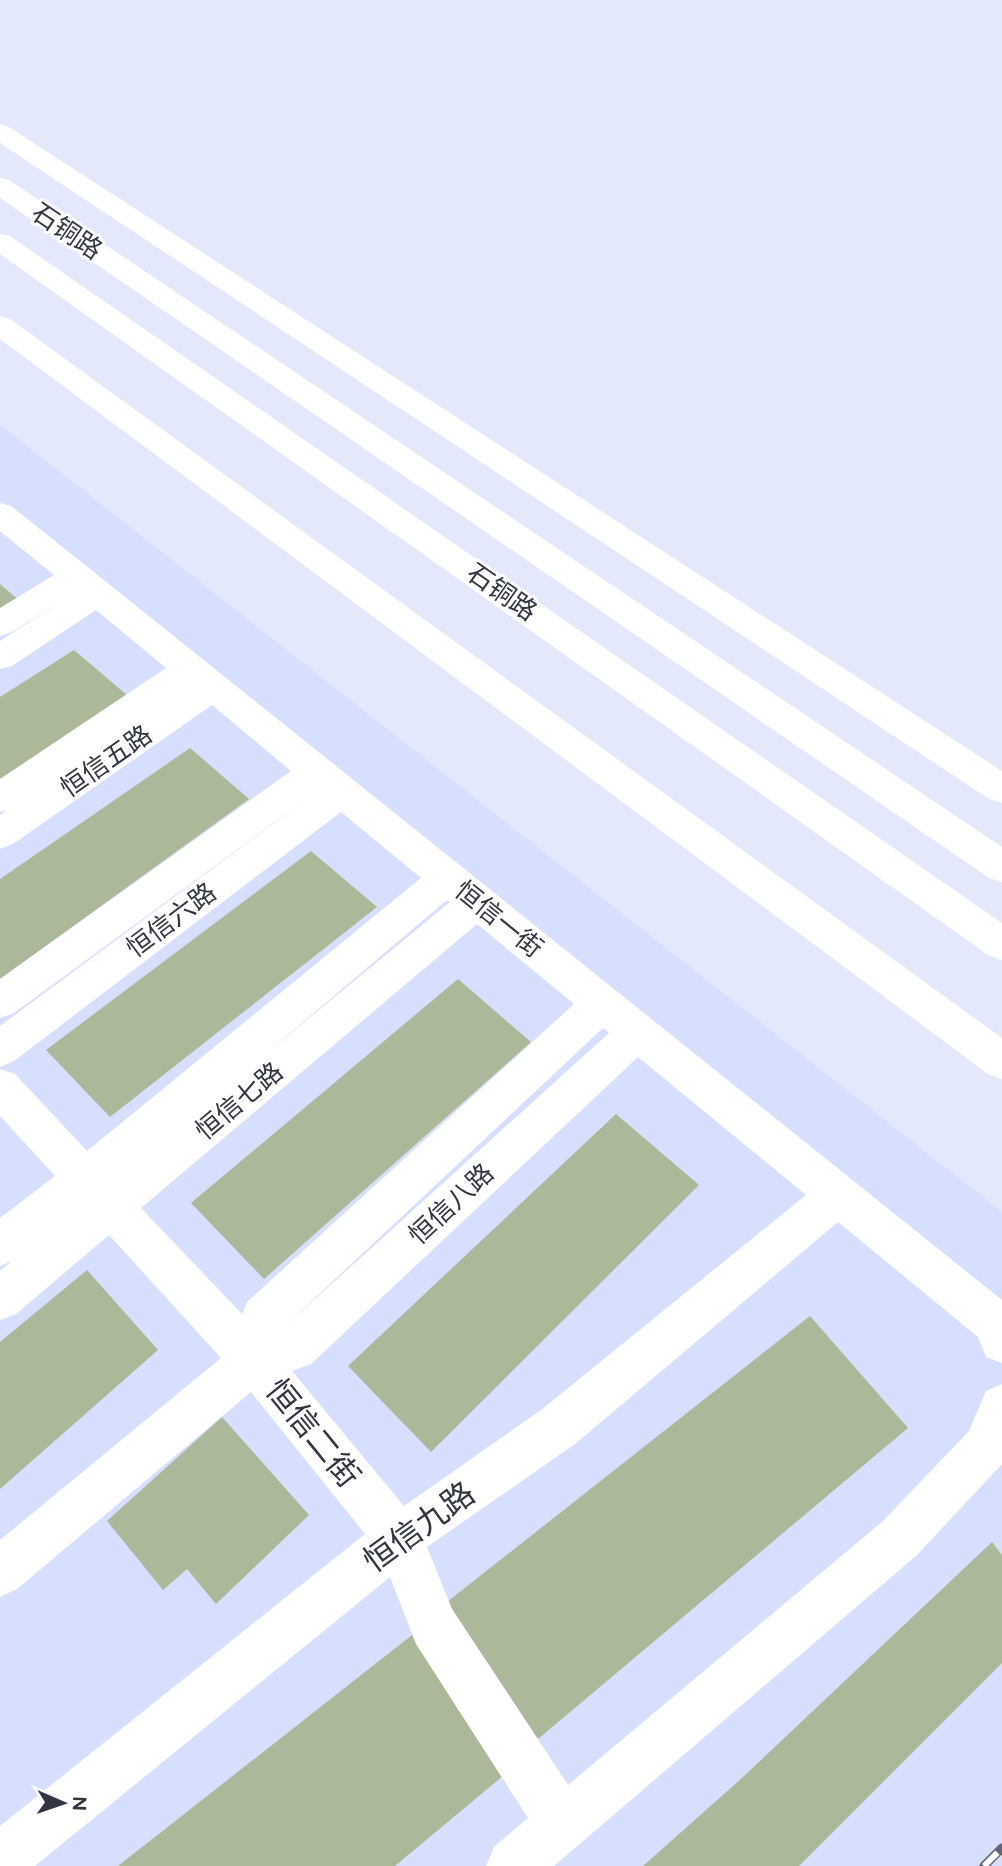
<svg xmlns="http://www.w3.org/2000/svg" width="1002" height="1866" viewBox="0 0 1002 1866" font-family="Figtree,'Noto Sans SC',sans-serif">
  <style>
    .built { fill: #d7dfff }
    .building { fill: #abb899 }
    .lines { fill: none; stroke-linecap: round; stroke-linejoin: round }
    .minor { fill: #fff; fill-rule: evenodd }
    .major { fill: #fff; fill-rule: evenodd }
    .rail-casing { stroke: #616573; stroke-width: 9 }
    .rail { stroke: #fff; stroke-width: 6; stroke-dasharray: 19; stroke-linecap: butt }
    .labels { text-anchor: middle; stroke-width: 6; stroke-linejoin: round; paint-order: stroke }
    .street-label { font-size: 26px; fill: #323642; stroke: #fff }
    .near-street-label { font-size: 32px; fill: #323642; stroke: #fff }
  </style>
  <rect width="100%" height="100%" fill="#e3e8fb"/>
  <polygon class="built" points="0,425 1002,1212 1002,1866 0,1866"/>
  <g class="building">
    <polygon points="0,584 20,601 0,613"/>
    <polygon points="74,650 128,696 0,781 0,697"/>
    <polygon points="190,748 249,799 0,979 0,879"/>
    <polygon points="311,851 377,907 110,1117 46,1050"/>
    <polygon points="458,979 531,1042 264,1279 191,1203"/>
    <polygon points="616,1114 699,1185 431,1452 348,1366"/>
    <polygon points="87,1270 158,1350 0,1489 0,1342"/>
    <polygon points="810,1316 908,1428 538,1739 447,1602"/>
    <polygon points="222,1417 309,1515 216,1604 187,1569 163,1590 107,1521"/>
    <polygon points="992,1542 1002,1555 1002,1663 799,1866 643,1866 742,1778"/>
    <polygon points="412,1635 504,1775 395,1866 118,1866"/>
  </g>
  <g class="lines">
    <path class="minor" d="M0,503L11,506L89,568L1002,1300V1363L986,1357L978,1337L838,1222L575,1444L427,1547L452,1609L568,1785L883,1521L969,1431L986,1391L1002,1384V1464L917,1555L554,1866H486L494,1847L528,1818L416,1644L390,1577L35,1866H0V1826L365,1534L251,1392L17,1589L0,1597V1540L221,1358L109,1235L16,1314L0,1320V1271L12,1261L0,1266V1218L55,1176L0,1116V1069L15,1074L87,1151L421,878L341,812L14,1061L0,1067V1026L316,792L14,1013L0,1018V979L291,771L212,705L13,844L0,849V815L7,810L0,812V779L166,668L96,610L12,666L0,669V641L63,600L12,632L0,636V608L54,575L0,531ZM447,900L450,902L263,1056ZM477,924L574,1004L247,1302L242,1314L141,1208ZM603,1028L609,1033L283,1328ZM638,1057L806,1195L541,1410L404,1506L292,1371L311,1364Z"/>
    <g class="major">
      <polygon points="0,124 9,127 1002,771 1002,803 989,799 0,143"/>
      <polygon points="0,178 9,180 1002,847 1002,882 989,878 0,198"/>
      <polygon points="0,234 10,236 1002,923 1002,960 988,955 0,254"/>
      <polygon points="0,316 10,319 1002,1038 1002,1079 988,1074 0,339"/>
    </g>
    <defs>
      <polyline id="rail" points="984,1866 1002,1848"/>
    </defs>
    <use href="#rail" class="rail-casing"/>
    <use href="#rail" class="rail"/>
  </g>
  <g class="labels">
    <g class="street-label">
      <text transform="translate(67 231) rotate(34)" y="9">石铜路</text>
      <text transform="translate(502 592) rotate(35)" y="9">石铜路</text>
      <text transform="translate(106 761) rotate(-35)" y="9">恒信五路</text>
      <text transform="translate(499 919) rotate(39)" y="9">恒信一街</text>
      <text transform="translate(171 920) rotate(-37)" y="9">恒信六路</text>
      <text transform="translate(239 1101) rotate(-40)" y="9">恒信七路</text>
      <text transform="translate(451 1204) rotate(-43)" y="9">恒信八路</text>
    </g>
    <g class="near-street-label">
      <text transform="translate(313 1433) rotate(51)" y="11">恒信二街</text>
      <text transform="translate(419 1527) rotate(-36)" y="11">恒信九路</text>
    </g>
  </g>
  <g transform="translate(63 1803) rotate(92)" stroke="#ffffff" stroke-width="5" paint-order="stroke">
  <path d="M0-5L12 26L0 18L-12 26Z" fill="#323642"/>
  <text y="-10" font-size="19" font-weight="bold" text-anchor="middle" fill="#323642">N</text>
  </g>
</svg>
